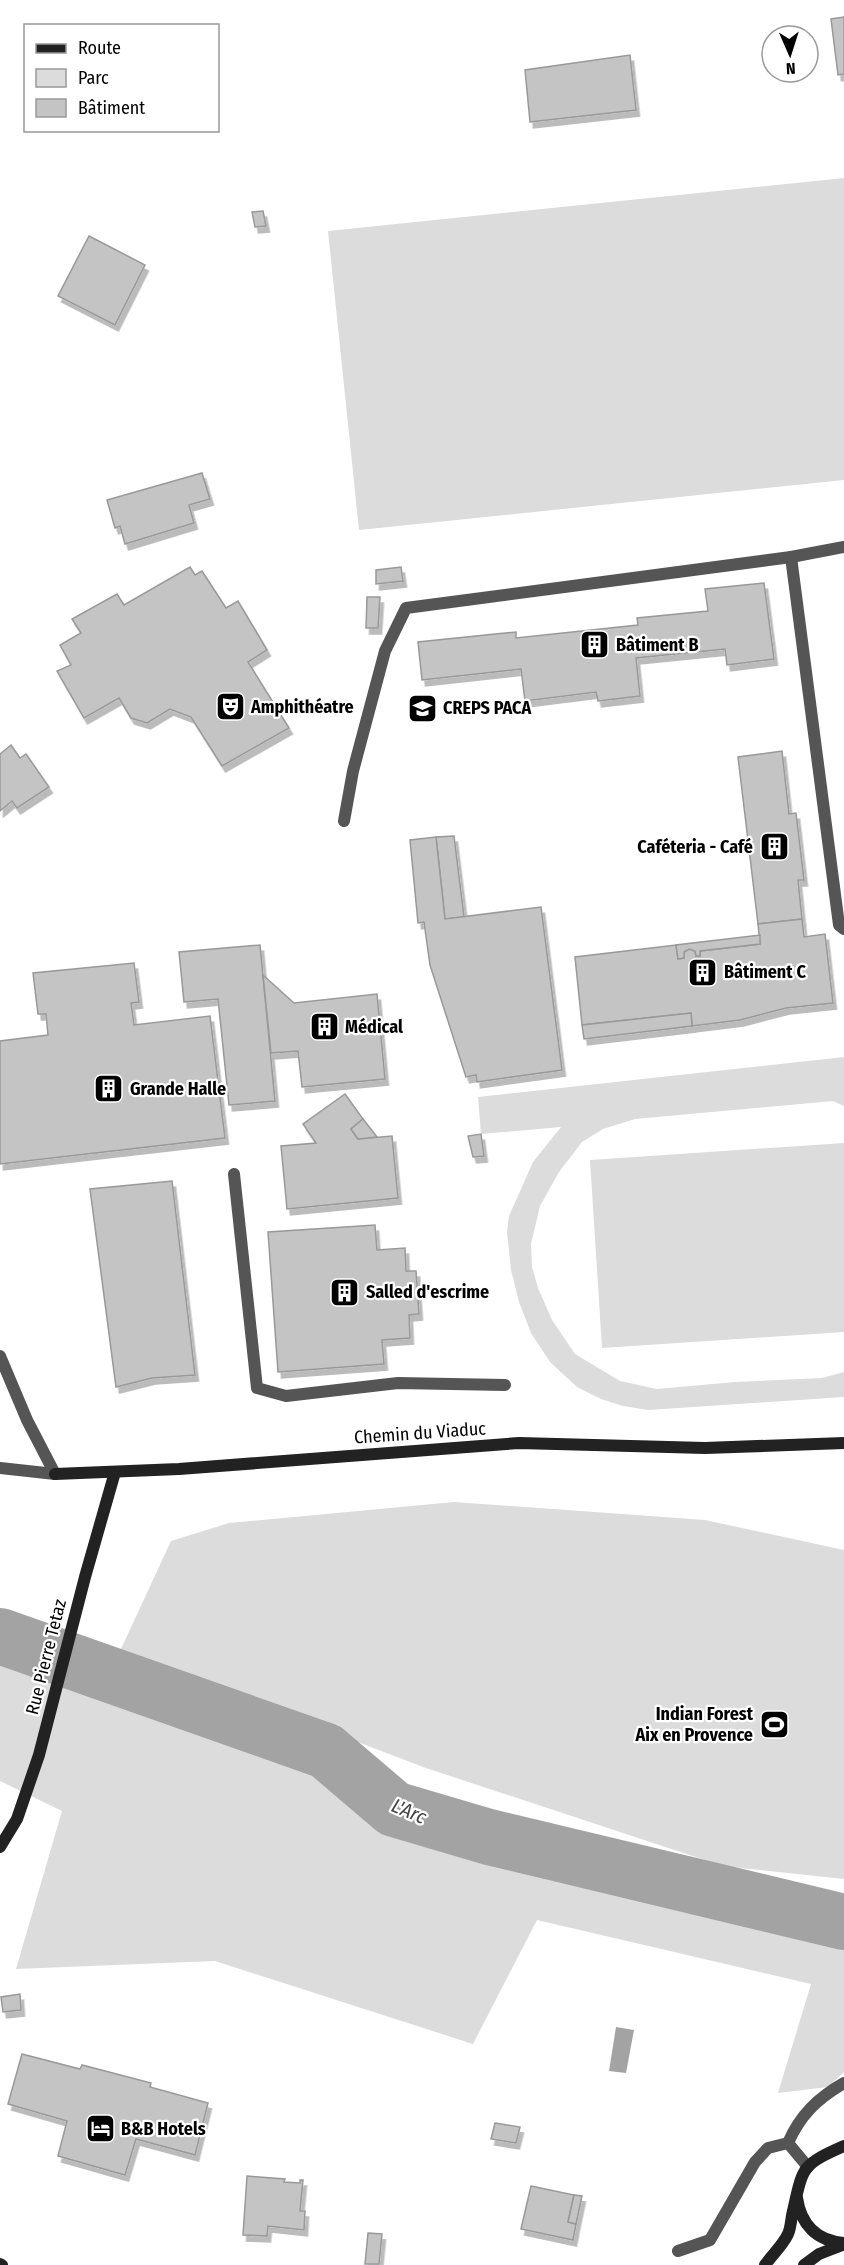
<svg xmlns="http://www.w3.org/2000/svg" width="844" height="2265" viewBox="0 0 844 2265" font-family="'Fira Sans Condensed',sans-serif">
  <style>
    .green { fill: #dcdcdc }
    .water { fill: #a3a3a3 }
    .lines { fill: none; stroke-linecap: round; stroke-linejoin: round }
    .river { stroke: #a3a3a3; stroke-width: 56 }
    .building { fill: #c4c4c4; stroke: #999; stroke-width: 1.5; filter: url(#shadow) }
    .lane { stroke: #555; stroke-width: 12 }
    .street { stroke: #555; stroke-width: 12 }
    .secondary { stroke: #222; stroke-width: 12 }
    .labels { text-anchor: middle; stroke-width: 4.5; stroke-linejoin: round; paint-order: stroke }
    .poi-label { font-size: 18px; font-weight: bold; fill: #000; stroke: #fff; text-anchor: start }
    .street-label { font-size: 18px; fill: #000; stroke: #fff }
    .water-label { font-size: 20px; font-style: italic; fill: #444; stroke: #fff }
  </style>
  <defs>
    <filter id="shadow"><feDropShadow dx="3.5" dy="6" stdDeviation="0" flood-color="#0004"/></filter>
  </defs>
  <rect width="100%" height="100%" fill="#fff"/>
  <g class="green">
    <polygon points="844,178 844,480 359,530 328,231"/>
    <polygon points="844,1057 844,1106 833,1101 635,1119 603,1129 582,1142 559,1172 540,1206 531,1244 532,1267 538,1288 552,1320 575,1354 620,1381 657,1389 735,1382 822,1378 844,1372 844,1397 648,1410 623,1406 601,1399 577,1387 550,1362 531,1333 519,1302 511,1270 507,1232 509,1216 533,1162 561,1127 481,1134 478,1097"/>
    <polygon points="844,1143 844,1332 602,1348 590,1160"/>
    <polygon points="454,1502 705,1520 844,1550 844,1879 723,1866 423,1767 120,1651 171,1541 229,1523"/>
    <polygon points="0,1636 326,1751 394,1809 844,1922 844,2072 828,2087 778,2093 811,1984 537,1920 473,2044 215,1961 16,1969 62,1811 0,1781"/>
  </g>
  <polygon class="water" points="616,2027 634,2030 626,2073 609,2071"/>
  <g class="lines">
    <polyline class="river" points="0,1636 326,1751 394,1809 489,1837 844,1922"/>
  </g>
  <g class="building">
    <polygon points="844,17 844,74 838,75 831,19"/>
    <polygon points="630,55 636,110 530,122 525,70"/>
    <polygon points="263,211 266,226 255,227 252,212"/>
    <polygon points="89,236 145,265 115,325 58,296"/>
    <polygon points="202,473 210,499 189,505 194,523 125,544 120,526 115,528 107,500"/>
    <polygon points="190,567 195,575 202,571 226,608 238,601 267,650 248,662 289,728 222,766 191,717 170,709 147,723 131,718 119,698 84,718 57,671 71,665 60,645 81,633 72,619 117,594 124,605"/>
    <polygon points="401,567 403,581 376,584 376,570"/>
    <polygon points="764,583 774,659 727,665 725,649 636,658 640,696 598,701 596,692 525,701 521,669 422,680 418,642 516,632 516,638 638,625 637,618 708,611 705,589"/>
    <polygon points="367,597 380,597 378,628 366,628"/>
    <polygon points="11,745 20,758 26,754 49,787 17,808 12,801 0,811 0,754"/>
    <polygon points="782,751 789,814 796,813 804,880 798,880 802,919 758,924 738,757"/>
    <polygon points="454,836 464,917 445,919 436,837"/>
    <polygon points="436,837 445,919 541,907 562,1070 477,1082 476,1075 466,1077 430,965 424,922 418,923 410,840"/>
    <polygon points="802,919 804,937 825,934 833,1003 786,1008 740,1020 692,1026 691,1013 582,1025 575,957 676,945 678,959 684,958 684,952 689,949 695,951 696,956 700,956 700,951 760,944 758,924"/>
    <polygon points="760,935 760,944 700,951 700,956 696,956 695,951 689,949 684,952 684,958 678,959 676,945"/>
    <polygon points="260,945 275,1101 229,1105 218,999 184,1002 179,952"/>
    <polygon points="134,963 139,1002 131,1003 134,1025 210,1016 225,1138 0,1164 0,1041 48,1035 46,1014 38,1014 33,973"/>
    <polygon points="263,975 294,1003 377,994 385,1079 302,1087 298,1051 271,1053"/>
    <polygon points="691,1013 692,1026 584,1039 582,1025"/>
    <polygon points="345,1094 363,1119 351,1129 358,1139 392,1136 398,1198 287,1209 281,1146 316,1143 303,1124"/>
    <polygon points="363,1119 377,1137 358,1139 351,1129"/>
    <polygon points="481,1134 484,1156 473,1157 468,1136"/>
    <polygon points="172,1181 195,1375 152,1378 116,1387 90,1189"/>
    <polygon points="375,1225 377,1250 405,1248 406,1271 416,1271 419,1314 409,1315 410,1338 382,1340 384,1364 278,1372 268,1232"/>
    <polygon points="20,1994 21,2010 3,2012 1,1997"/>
    <polygon points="22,2054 80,2069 82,2065 151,2083 150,2087 208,2103 195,2155 136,2139 125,2175 58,2156 67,2121 8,2104"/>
    <polygon points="495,2123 520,2127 516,2143 491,2139"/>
    <polygon points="247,2176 285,2179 284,2182 300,2183 300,2180 303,2180 300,2211 305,2211 304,2230 268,2226 267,2236 243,2235"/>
    <polygon points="531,2186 574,2195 568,2222 576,2224 573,2240 521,2229"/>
    <polygon points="574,2195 582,2196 576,2224 568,2222"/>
    <polygon points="368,2233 382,2234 379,2264 365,2264"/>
  </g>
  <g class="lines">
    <g class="lane">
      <polyline points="844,547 791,557 839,925 844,929"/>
      <polyline points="344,821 353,771 385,651 406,608 791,557"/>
      <polyline points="234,1174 257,1388 286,1396 398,1383 505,1385"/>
      <path d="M788,2143C800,2115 818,2098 844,2083"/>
      <polyline points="788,2143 808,2167"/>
      <polyline points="678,2251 710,2240 755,2162 768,2148 788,2143"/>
    </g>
    <g class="street">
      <polyline points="0,1356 27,1420 55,1474"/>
      <polyline points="0,1468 55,1474"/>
    </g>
    <g class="secondary">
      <polyline points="55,1474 179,1469 519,1443 705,1448 844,1443"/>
      <polyline points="0,1847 17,1819 39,1755 85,1577 115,1472"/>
      <path d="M797,2198C801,2225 817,2241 844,2243"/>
      <polyline points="0,2264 2,2265"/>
      <path d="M765,2265C772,2255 783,2245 788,2234C791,2228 791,2218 793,2211C803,2167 801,2165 844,2146"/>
      <polyline points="804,2265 819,2254 842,2245"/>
    </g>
  </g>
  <defs>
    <symbol id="building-square" viewBox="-11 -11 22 22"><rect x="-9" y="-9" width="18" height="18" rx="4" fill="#000" stroke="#fff"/><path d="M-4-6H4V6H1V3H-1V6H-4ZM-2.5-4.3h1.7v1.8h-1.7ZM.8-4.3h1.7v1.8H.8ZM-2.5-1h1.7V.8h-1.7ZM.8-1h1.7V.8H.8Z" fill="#fff"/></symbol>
    <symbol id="theatre-square" viewBox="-11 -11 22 22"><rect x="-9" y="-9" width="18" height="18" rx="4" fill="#000" stroke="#fff"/><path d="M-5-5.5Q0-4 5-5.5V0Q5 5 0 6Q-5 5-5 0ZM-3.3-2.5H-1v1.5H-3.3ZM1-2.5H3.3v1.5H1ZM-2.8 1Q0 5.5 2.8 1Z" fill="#fff"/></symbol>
    <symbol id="university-square" viewBox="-11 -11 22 22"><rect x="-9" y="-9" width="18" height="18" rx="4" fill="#000" stroke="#fff"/><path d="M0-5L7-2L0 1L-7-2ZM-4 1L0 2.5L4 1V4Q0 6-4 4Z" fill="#fff"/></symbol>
    <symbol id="stadium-square" viewBox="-11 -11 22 22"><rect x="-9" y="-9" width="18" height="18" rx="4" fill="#000" stroke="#fff"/><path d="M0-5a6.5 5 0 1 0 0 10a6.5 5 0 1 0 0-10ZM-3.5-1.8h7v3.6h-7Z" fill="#fff"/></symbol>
    <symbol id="hotel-square" viewBox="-11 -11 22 22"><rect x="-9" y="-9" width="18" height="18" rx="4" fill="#000" stroke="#fff"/><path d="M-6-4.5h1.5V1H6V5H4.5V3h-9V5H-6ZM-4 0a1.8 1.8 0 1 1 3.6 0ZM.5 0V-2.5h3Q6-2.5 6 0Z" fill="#fff"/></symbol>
  </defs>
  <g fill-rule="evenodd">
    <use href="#building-square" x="578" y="628" width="33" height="33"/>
    <use href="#theatre-square" x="214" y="690" width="33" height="33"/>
    <use href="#university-square" x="406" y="692" width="33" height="33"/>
    <use href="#building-square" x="758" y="830" width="33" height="33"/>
    <use href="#building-square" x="686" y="956" width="33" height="33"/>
    <use href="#building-square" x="308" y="1010" width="33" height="33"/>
    <use href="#building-square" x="92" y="1072" width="33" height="33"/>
    <use href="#building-square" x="328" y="1276" width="33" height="33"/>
    <use href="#stadium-square" x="758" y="1708" width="33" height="33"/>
    <use href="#hotel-square" x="84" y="2112" width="33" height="33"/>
  </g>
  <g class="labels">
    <g class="poi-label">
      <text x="616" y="651">Bâtiment B</text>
      <text x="251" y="713">Amphithéatre</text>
      <text x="443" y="714">CREPS PACA</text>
      <text x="753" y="853" text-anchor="end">Caféteria - Café</text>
      <text x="724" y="978">Bâtiment C</text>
      <text x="345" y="1033">Médical</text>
      <text x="130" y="1095">Grande Halle</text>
      <text x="366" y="1298">Salled d'escrime</text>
      <text x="753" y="1720" text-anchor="end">Indian Forest<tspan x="753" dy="21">Aix en Provence</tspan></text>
      <text x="121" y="2135">B&amp;B Hotels</text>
    </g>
    <g class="street-label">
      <text transform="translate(420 1433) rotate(-4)" y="6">Chemin du Viaduc</text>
      <text transform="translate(46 1657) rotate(-76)" y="6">Rue Pierre Tetaz</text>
    </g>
    <g class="water-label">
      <text transform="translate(409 1811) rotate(23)" y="7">L'Arc</text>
    </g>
  </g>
  <rect x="24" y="24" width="195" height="108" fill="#ffffff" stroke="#999999" stroke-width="1.5"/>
  <rect x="36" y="44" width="30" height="9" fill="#222222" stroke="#999999" stroke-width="1.5"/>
  <text x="78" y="54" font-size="18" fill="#000000">Route</text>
  <rect x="36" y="69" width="30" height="18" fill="#dcdcdc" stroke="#999999" stroke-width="1.5"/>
  <text x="78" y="84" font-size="18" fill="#000000">Parc</text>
  <rect x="36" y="99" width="30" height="18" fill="#c4c4c4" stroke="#999999" stroke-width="1.5"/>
  <text x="78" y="114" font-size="18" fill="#000000">Bâtiment</text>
  <g transform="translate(790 54) rotate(177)"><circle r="28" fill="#ffffff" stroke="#999999" stroke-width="1.5"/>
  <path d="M0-4.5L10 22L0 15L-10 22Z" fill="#000000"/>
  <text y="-9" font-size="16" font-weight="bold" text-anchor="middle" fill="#000000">N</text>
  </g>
</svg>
